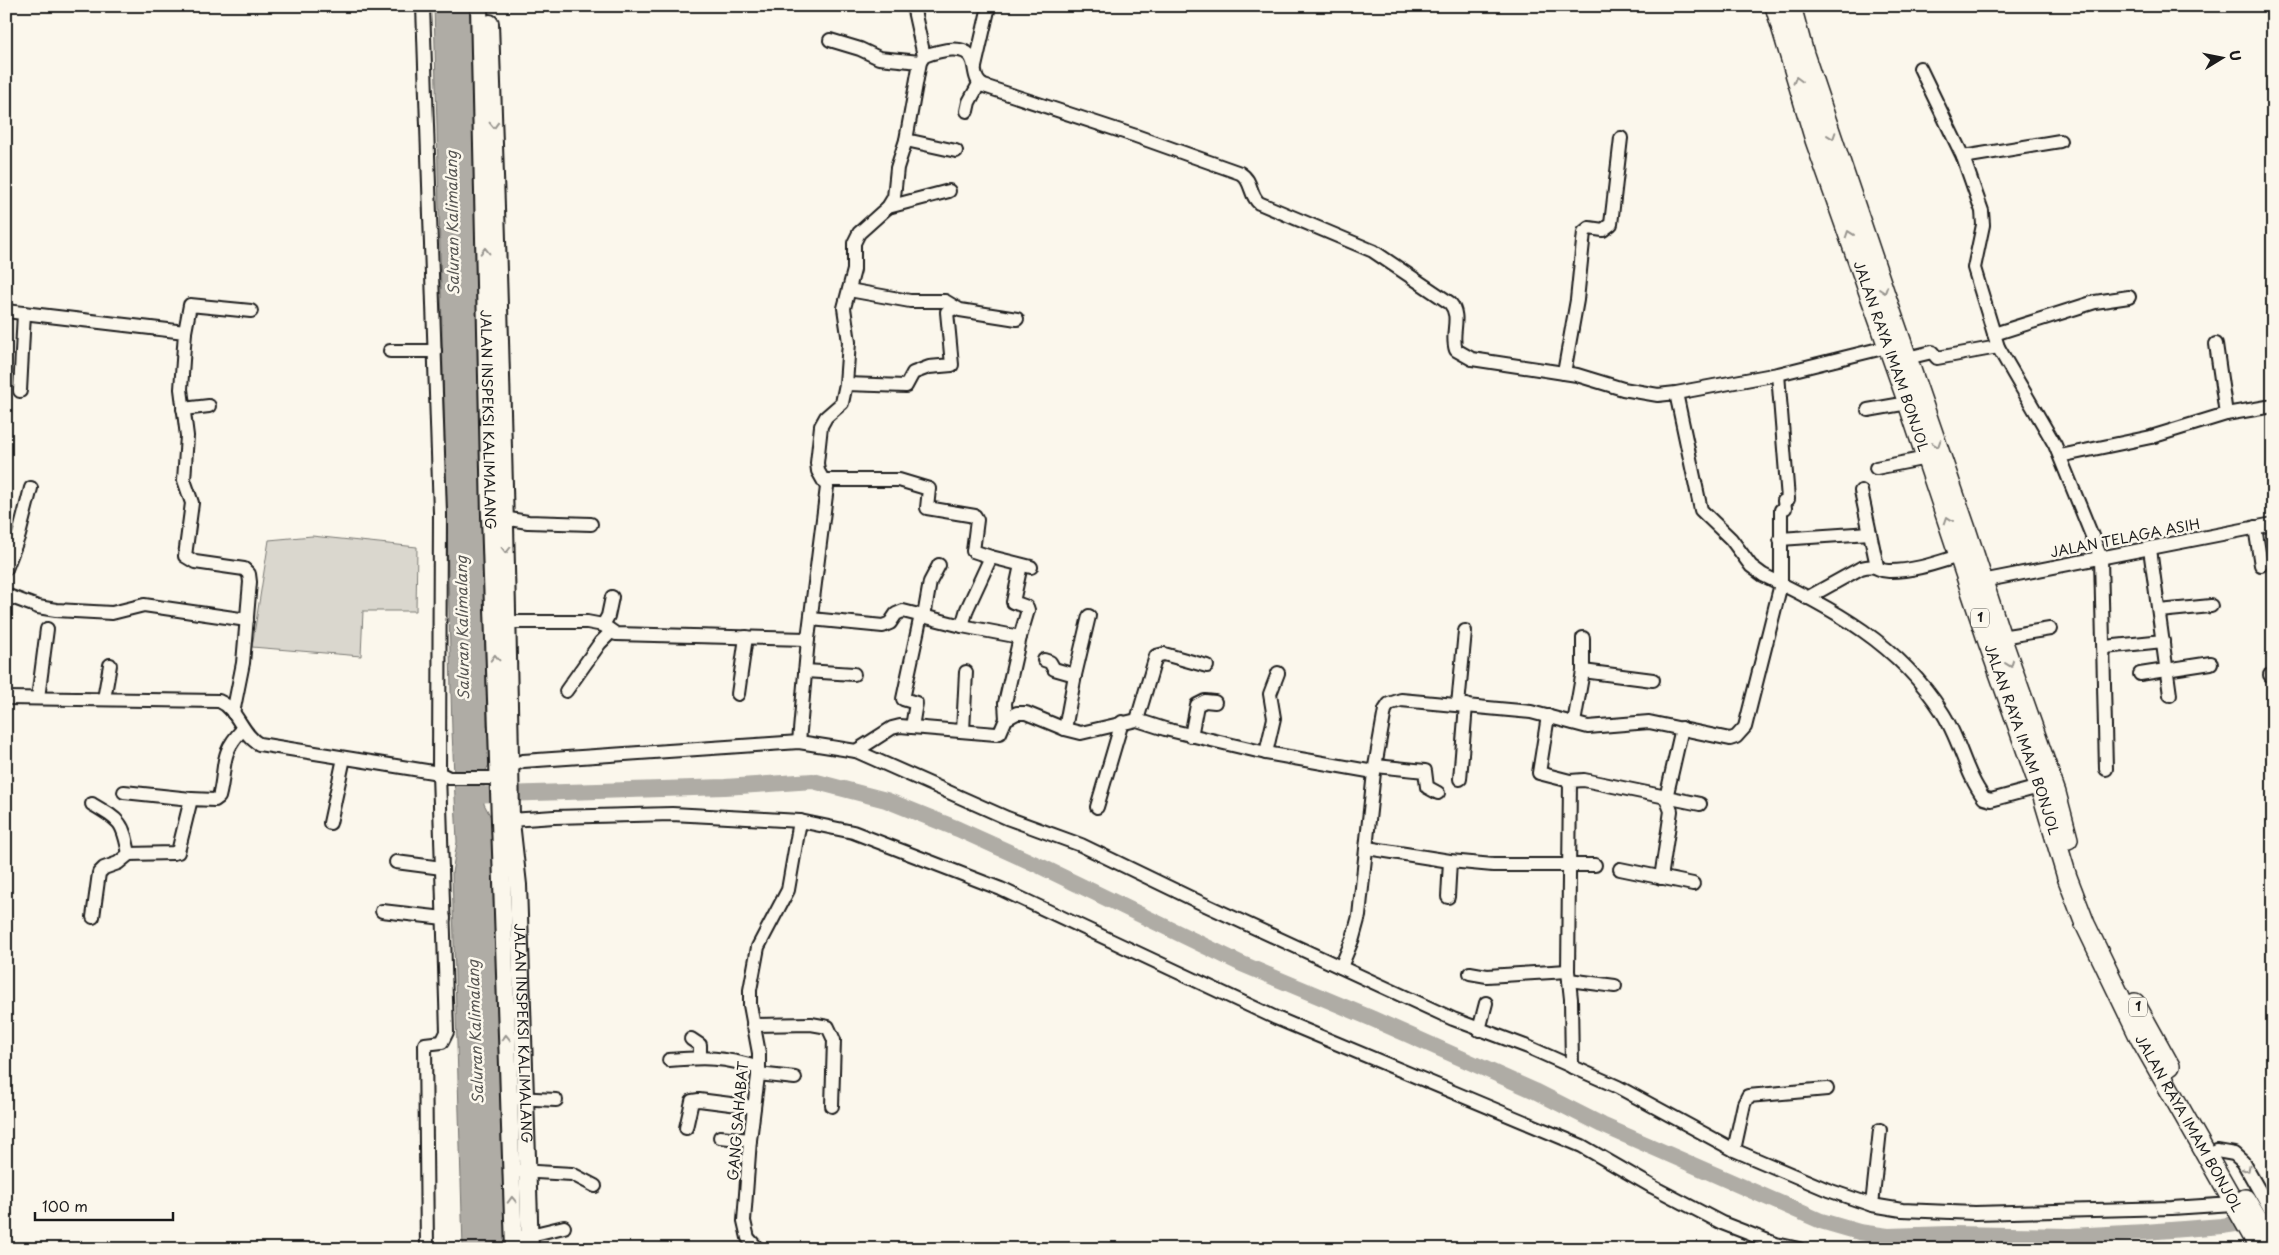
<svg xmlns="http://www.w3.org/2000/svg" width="2279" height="1255" viewBox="0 0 2279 1255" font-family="'Playpen Sans',sans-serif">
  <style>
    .green { fill: #dad7ce; stroke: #7b7a75 }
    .water { fill: #afaca5; stroke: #74726e }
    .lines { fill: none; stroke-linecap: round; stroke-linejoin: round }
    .river { stroke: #afaca5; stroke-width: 16 }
    .minor-casing { stroke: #1c1c1c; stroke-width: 16 }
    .major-casing { stroke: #1c1c1c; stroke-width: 20 }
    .highway-casing { stroke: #1c1c1c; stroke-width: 22 }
    .minor { stroke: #fbf7ec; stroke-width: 12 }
    .major { stroke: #fbf7ec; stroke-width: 16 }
    .highway { stroke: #fbf7ec; stroke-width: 19 }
    .oneway { stroke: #97948e }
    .labels { text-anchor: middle; stroke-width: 5; stroke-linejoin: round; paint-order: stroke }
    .shield { fill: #fbf7ec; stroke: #5f5e5a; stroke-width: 1 }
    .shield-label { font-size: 12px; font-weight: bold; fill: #1c1c1c }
    .street-label { font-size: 14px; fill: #1c1c1c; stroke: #fbf7ec }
    .water-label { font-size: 15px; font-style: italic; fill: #575653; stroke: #fbf7ec }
  </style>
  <rect width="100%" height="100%" fill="#fbf7ec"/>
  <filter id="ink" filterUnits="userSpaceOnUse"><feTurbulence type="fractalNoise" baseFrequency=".02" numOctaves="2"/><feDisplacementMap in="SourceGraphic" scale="10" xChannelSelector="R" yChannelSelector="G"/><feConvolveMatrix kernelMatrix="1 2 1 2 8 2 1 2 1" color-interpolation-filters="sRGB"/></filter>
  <g filter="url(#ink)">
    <polygon class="green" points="312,536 417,547 416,611 363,611 361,656 252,647 269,540"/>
    <polygon class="water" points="434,6 470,6 487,725 492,759 484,774 484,804 494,823 507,1249 463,1249 452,873 457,842 452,731"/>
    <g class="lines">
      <polyline class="river" points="467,795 725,787 813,781 886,800 958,829 1042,867 1242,964 1373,1019 1535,1091 1602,1125 1821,1221 1859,1232 1888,1236 1950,1234 2070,1236 2145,1232 2222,1226 2256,1221"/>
      <defs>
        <g id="minor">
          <polyline points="423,6 440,513 439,773 447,1032 442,1042 425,1044 427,1249"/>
          <polyline points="913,6 924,56"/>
          <polyline points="830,40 860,49 879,58 920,62"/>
          <polyline points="975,67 989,6"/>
          <polyline points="1920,68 1963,157 1982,211 1983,225 1974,268 1998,347 2055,445 2101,558 2106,769"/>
          <polyline points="967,111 969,102 979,84"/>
          <polyline points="906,140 956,151"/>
          <polyline points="1963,157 2060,141"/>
          <polyline points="888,207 949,191"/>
          <polyline points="849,290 910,301 945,301 960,310 1017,319"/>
          <polyline points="6,311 185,332 181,389 187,436 184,480 192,503 185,556 195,562 244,569 249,574 250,582 243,663 233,713"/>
          <polyline points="185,332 190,305 251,311"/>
          <polyline points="1994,334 2095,302 2129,297"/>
          <polyline points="2216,344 2226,414"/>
          <polyline points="390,351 435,351"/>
          <polyline points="1907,358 1932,352 1937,358 1998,347"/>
          <polyline points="1564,373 1577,300 1584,232 1589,228 1603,230 1611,224 1621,138"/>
          <polyline points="846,384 906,386 913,373 929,367 952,365 947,312 955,308"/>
          <polyline points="20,391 24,313"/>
          <path d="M1676,393L1701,510L1731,539L1751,566L1763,575C1835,610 1898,643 1942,712C1960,739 1965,773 1984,798L1991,800L2039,787"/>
          <polyline points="183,409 209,406"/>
          <polyline points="1868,410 1908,403"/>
          <polyline points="2060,456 2151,437 2226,414 2273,406"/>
          <polyline points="1876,468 1927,458"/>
          <polyline points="825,480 899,480 929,489 927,508 975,516 977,520 973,551 991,557"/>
          <polyline points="1861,491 1877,566"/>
          <polyline points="497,517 528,522 591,524"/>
          <polyline points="2255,527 2261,565"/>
          <polyline points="1780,539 1870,533"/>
          <polyline points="2150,549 2170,695"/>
          <polyline points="6,569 19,535 31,488"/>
          <polyline points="1982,581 2273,524"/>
          <polyline points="6,595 38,607 56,610 112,613 144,605 247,620"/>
          <path d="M1807,598L1861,568C1879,563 1877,572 1890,571C1914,571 1936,563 1959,556"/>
          <polyline points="2159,611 2211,606"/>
          <polyline points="924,616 930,582 939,565"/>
          <polyline points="811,619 883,626 890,623 896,614 903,611 962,626 1020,637 1005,703 1006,719"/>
          <polyline points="499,622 587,622 603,625 616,634 808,639"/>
          <polyline points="603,625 608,616 612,597"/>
          <polyline points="962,626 967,609 991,557 1031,567"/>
          <polyline points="1020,637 1028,610 1027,607 1013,602 1021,565"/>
          <polyline points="2001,637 2050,629"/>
          <polyline points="2105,647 2163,641"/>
          <polyline points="1044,660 1050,662 1054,669 1075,675"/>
          <polyline points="805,671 854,674"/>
          <polyline points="1583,671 1653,680"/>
          <polyline points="2140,674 2211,663"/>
          <polyline points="2270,675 2273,675"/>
          <polyline points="566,691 600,643 611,632"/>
          <polyline points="738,694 746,637"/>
          <path d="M6,698L219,701C238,709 241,734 259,744L439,773L449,778H493L498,777L509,767L523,761L799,742L856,751L1007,818L1081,845L1197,901L1453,1019L1528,1047L1618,1087L1734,1150L1828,1190L1872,1205L1902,1210L1975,1213L2172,1208L2233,1204"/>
          <polyline points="38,698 47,629"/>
          <polyline points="104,699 110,665"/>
          <polyline points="1458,705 1465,631"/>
          <polyline points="1548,716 1539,773 1570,781"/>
          <polyline points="1137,720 1156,656 1164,654 1207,666"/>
          <polyline points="1574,723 1583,671 1583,638"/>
          <polyline points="912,727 916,703 903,699 921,615"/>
          <polyline points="1065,729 1075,675 1089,616"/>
          <polyline points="963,731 966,672"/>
          <polyline points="1191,736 1197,705 1205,701 1215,702"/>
          <path d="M799,742L808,639L827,487L818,471L817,463L821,426L826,417L842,403L846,384L849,342L844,308L854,270V243L859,233L888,207L894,197L897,168L906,140L920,62L924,56C938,51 968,42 973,62C976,72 974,81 984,86L1136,136L1240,173C1253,181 1249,195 1259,203L1373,251L1450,303C1462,317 1450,334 1456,350L1472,359L1577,375L1623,389L1658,395L1676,393L1778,374L1887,347"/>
          <polyline points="856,751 892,728 900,726 996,734 1000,733 1006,719 1017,713 1026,713 1065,729 1081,733 1137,720 1165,729 1266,753 1374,772"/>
          <polyline points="1266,753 1274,718 1270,694 1278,673"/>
          <polyline points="1376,766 1425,771 1427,787 1438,793"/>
          <polyline points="1460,779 1466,705"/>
          <polyline points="124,792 191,799"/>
          <path d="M92,804C121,821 123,822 129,854"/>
          <polyline points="1097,807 1122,722"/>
          <polyline points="503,822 511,820 554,817 672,814 800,821 853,832 1001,889 1276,1018 1582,1146 1653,1187 1722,1223 1776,1244 1799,1249"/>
          <polyline points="330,823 344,758"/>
          <polyline points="1367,848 1450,861 1493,865 1595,865"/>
          <polyline points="396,862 442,868"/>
          <polyline points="1620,869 1693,884"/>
          <polyline points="1661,878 1671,811 1666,798 1682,728"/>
          <polyline points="1448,897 1450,861"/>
          <polyline points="382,911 444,918"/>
          <path d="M93,917L99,873L104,868L118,863L129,854L173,853L178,852L191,799L215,800L219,797C227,767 218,755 243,729"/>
          <polyline points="1341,967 1353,938 1359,916 1374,772 1385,710 1389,704 1401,700 1531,712 1588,727 1649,722 1730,739 1736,737 1745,727 1781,584 1781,510 1785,508 1784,501 1788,499 1778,374"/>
          <polyline points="1470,973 1487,976 1568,971"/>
          <polyline points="1569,980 1615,986"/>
          <polyline points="753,1025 811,1024 828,1027 834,1040 832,1106"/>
          <polyline points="1479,1030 1486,1003"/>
          <polyline points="691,1039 700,1045 700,1057"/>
          <path d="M669,1060C706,1057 724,1057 759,1068"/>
          <polyline points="1572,1067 1571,999 1568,971 1570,781 1584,780 1700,804"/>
          <polyline points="758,1074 795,1078"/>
          <polyline points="516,1098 556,1100"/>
          <polyline points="686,1128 692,1101 699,1100 754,1107"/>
          <polyline points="720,1137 750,1140"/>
          <polyline points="1734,1150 1744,1104 1748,1096 1827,1089"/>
          <polyline points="2217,1151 2234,1154 2243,1162 2273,1215"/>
          <polyline points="518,1171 572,1174 595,1186"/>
          <polyline points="1872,1205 1880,1130"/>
          <polyline points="522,1237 564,1227"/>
          <polyline points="758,1249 748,1238 744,1221 750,1140 759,1068 759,1053 750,1005 750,990 758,947 788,890 800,821"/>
        </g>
        <g id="major">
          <path id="s1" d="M479,6L490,516L514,1249"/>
          <path d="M490,23C499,289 507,554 511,820L502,832"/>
          <path id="s2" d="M511,822L518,885L530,1249"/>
        </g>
        <g id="highway">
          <path id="s3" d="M1775,6L1815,140L1908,403L1988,642L2043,797L2067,877L2085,924L2140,1038L2260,1249"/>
          <polyline points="1791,6 1804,54 1885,294 1966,529 2001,637 2056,793 2068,839"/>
          <polyline points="2135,1003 2170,1066"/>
          <polyline points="2245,1199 2273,1245"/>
        </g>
      </defs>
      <use href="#minor" class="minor-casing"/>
      <use href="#major" class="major-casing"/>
      <use href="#highway" class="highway-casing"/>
      <use href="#minor" class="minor"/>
      <use href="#major" class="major"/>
      <use href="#highway" class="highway"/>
    </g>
    <defs><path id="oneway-chevron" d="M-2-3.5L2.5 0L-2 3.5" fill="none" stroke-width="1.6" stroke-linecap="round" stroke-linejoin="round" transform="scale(1.25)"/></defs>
    <g class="oneway">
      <use href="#oneway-chevron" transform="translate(1797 80) rotate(-106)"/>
      <use href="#oneway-chevron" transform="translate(494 125) rotate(88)"/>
      <use href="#oneway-chevron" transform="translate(1832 136) rotate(71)"/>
      <use href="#oneway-chevron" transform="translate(1849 234) rotate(-109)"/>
      <use href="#oneway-chevron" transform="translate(485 251) rotate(-91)"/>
      <use href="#oneway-chevron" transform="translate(1884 290) rotate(72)"/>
      <use href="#oneway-chevron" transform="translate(1937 444) rotate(71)"/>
      <use href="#oneway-chevron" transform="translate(1948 520) rotate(-109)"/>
      <use href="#oneway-chevron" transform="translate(506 550) rotate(90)"/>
      <use href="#oneway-chevron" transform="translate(495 658) rotate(-92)"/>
      <use href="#oneway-chevron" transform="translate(2010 664) rotate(70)"/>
      <use href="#oneway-chevron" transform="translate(506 1038) rotate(-92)"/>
      <use href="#oneway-chevron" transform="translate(2247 1169) rotate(60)"/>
      <use href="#oneway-chevron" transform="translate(512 1200) rotate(-92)"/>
    </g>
  </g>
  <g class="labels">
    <g class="shield">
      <rect x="1971" y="608.5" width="18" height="19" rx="4"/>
      <rect x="2129" y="997.5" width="18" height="19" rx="4"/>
    </g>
    <g class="shield-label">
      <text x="1980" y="622">1</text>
      <text x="2138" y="1011">1</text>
    </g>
    <g class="street-label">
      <text dy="5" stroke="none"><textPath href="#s3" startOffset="369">JALAN RAYA IMAM BONJOL</textPath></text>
      <text dy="5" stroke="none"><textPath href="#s1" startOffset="414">JALAN INSPEKSI KALIMALANG</textPath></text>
      <text transform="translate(2125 538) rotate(-11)" y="5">JALAN TELAGA ASIH</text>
      <text dy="5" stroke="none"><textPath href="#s3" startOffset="774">JALAN RAYA IMAM BONJOL</textPath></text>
      <text dy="5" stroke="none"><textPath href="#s2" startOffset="212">JALAN INSPEKSI KALIMALANG</textPath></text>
      <text transform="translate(738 1121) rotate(-85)" y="5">GANG SAHABAT</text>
      <text dy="5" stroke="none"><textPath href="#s3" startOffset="1194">JALAN RAYA IMAM BONJOL</textPath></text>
    </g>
    <g class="water-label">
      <text transform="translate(453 223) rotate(-91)" y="5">Saluran Kalimalang</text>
      <text transform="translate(463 628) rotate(-91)" y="5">Saluran Kalimalang</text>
      <text transform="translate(476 1032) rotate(-92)" y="5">Saluran Kalimalang</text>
    </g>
  </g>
  <rect width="2279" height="1255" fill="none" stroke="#fbf7ec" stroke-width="25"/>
  <rect x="12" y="12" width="2254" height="1230" fill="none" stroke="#1c1c1c" stroke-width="2" filter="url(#ink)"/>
  <g transform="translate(2222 58) rotate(80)" stroke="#fbf7ec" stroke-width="4" paint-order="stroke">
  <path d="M0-4L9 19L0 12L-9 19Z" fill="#1c1c1c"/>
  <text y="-8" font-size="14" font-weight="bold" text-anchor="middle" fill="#1c1c1c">U</text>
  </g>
  <path d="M35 1212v8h138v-8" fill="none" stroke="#1c1c1c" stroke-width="2.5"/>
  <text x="42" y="1212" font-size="15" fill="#1c1c1c" stroke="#fbf7ec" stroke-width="4" paint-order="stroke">100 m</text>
</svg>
